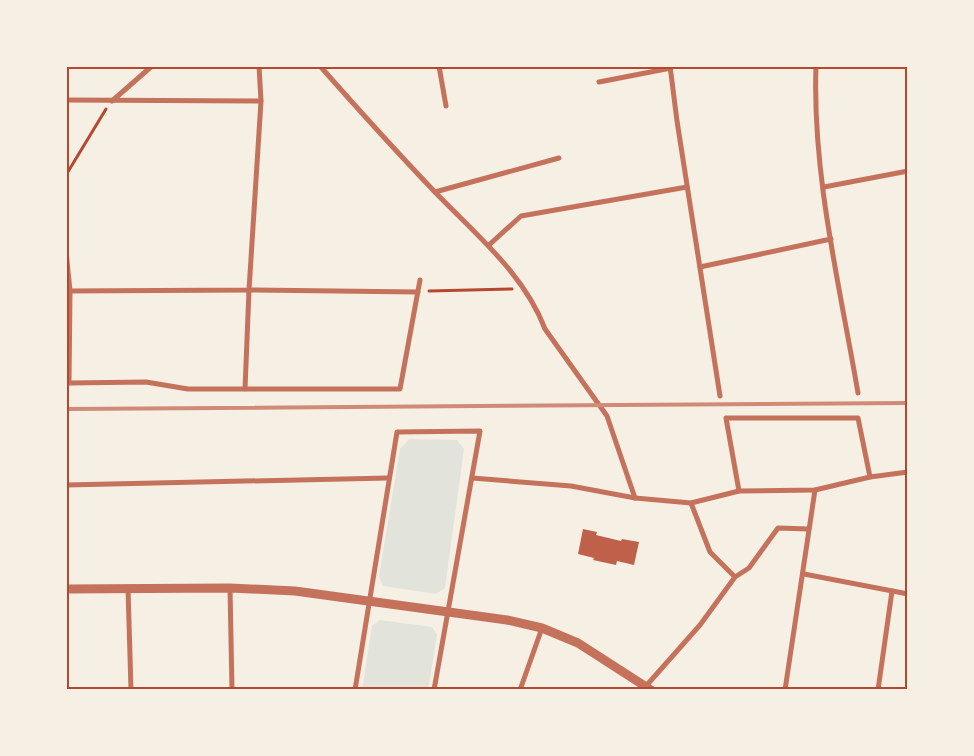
<svg xmlns="http://www.w3.org/2000/svg" width="974" height="756" viewBox="0 0 974 756" font-family="'Zilla Slab',serif">
  <style>
    .green { fill: #e2e4dc }
    .building { fill: #bf614a }
    .lines { fill: none; stroke-linecap: round; stroke-linejoin: round }
    .path { stroke: #b5482f; stroke-width: 3 }
    .minor { stroke: #c5725c; stroke-width: 5 }
    .tertiary { stroke: #c5725c; stroke-width: 9 }
    .rail { stroke: #cf8b77; stroke-width: 4 }
    .neatline { fill: none; stroke: #b5482f; stroke-width: 2 }
  </style>
  <rect width="100%" height="100%" fill="#f6efe4"/>
  <g class="green">
    <polygon points="409,439 457,440 464,449 445,588 436,594 383,586 379,576 400,449"/>
    <polygon points="380,620 432,627 437,635 428,690 362,690 372,626"/>
  </g>
  <polygon class="building" points="583,529 597,532 596,535 621,541 622,539 639,542 634,565 617,561 616,565 593,560 594,558 578,554"/>
  <g class="lines">
    <g class="path">
      <polyline points="66,175 106,109"/>
      <polyline points="429,291 512,289"/>
    </g>
    <g class="minor">
      <path d="M320,66C357,108 395,150 433,190C473,232 524,273 545,329L607,416L635,498"/>
      <polyline points="439,66 446,106"/>
      <polyline points="670,66 677,121 720,396"/>
      <path d="M816,66C812,174 840,287 858,393"/>
      <polyline points="599,82 671,68"/>
      <polyline points="66,100 261,101"/>
      <polyline points="112,101 152,66"/>
      <polyline points="824,187 908,171"/>
      <polyline points="435,192 559,158"/>
      <polyline points="489,245 521,216 687,187"/>
      <polyline points="66,251 70,291 69,383 67,383"/>
      <polyline points="700,267 831,239"/>
      <polyline points="66,291 249,290 261,101 259,66"/>
      <polyline points="69,383 146,382 188,389 400,389 420,280"/>
      <polyline points="245,389 249,290 418,292"/>
      <polyline points="472,478 571,486 635,498 691,503 739,491 815,490 870,477 908,472"/>
      <polyline points="66,485 388,478"/>
      <polyline points="739,491 726,418 858,418 870,477"/>
      <polyline points="691,503 710,552 735,577 749,568 778,528 809,529"/>
      <polyline points="804,574 908,594"/>
      <polyline points="128,588 131,690"/>
      <polyline points="230,588 232,690"/>
      <polyline points="646,686 700,625 735,577"/>
      <polyline points="355,690 397,432 480,431 434,690"/>
      <polyline points="520,690 542,628"/>
      <polyline points="785,690 815,490"/>
      <polyline points="878,690 892,591"/>
    </g>
    <polyline class="tertiary" points="66,589 230,588 295,591 507,620 542,628 578,643 651,690"/>
    <polyline class="rail" points="66,409 908,403"/>
  </g>
  <rect width="974" height="756" fill="none" stroke="#f6efe4" stroke-width="135"/>
  <rect x="68" y="68" width="838" height="620" class="neatline"/>
</svg>
